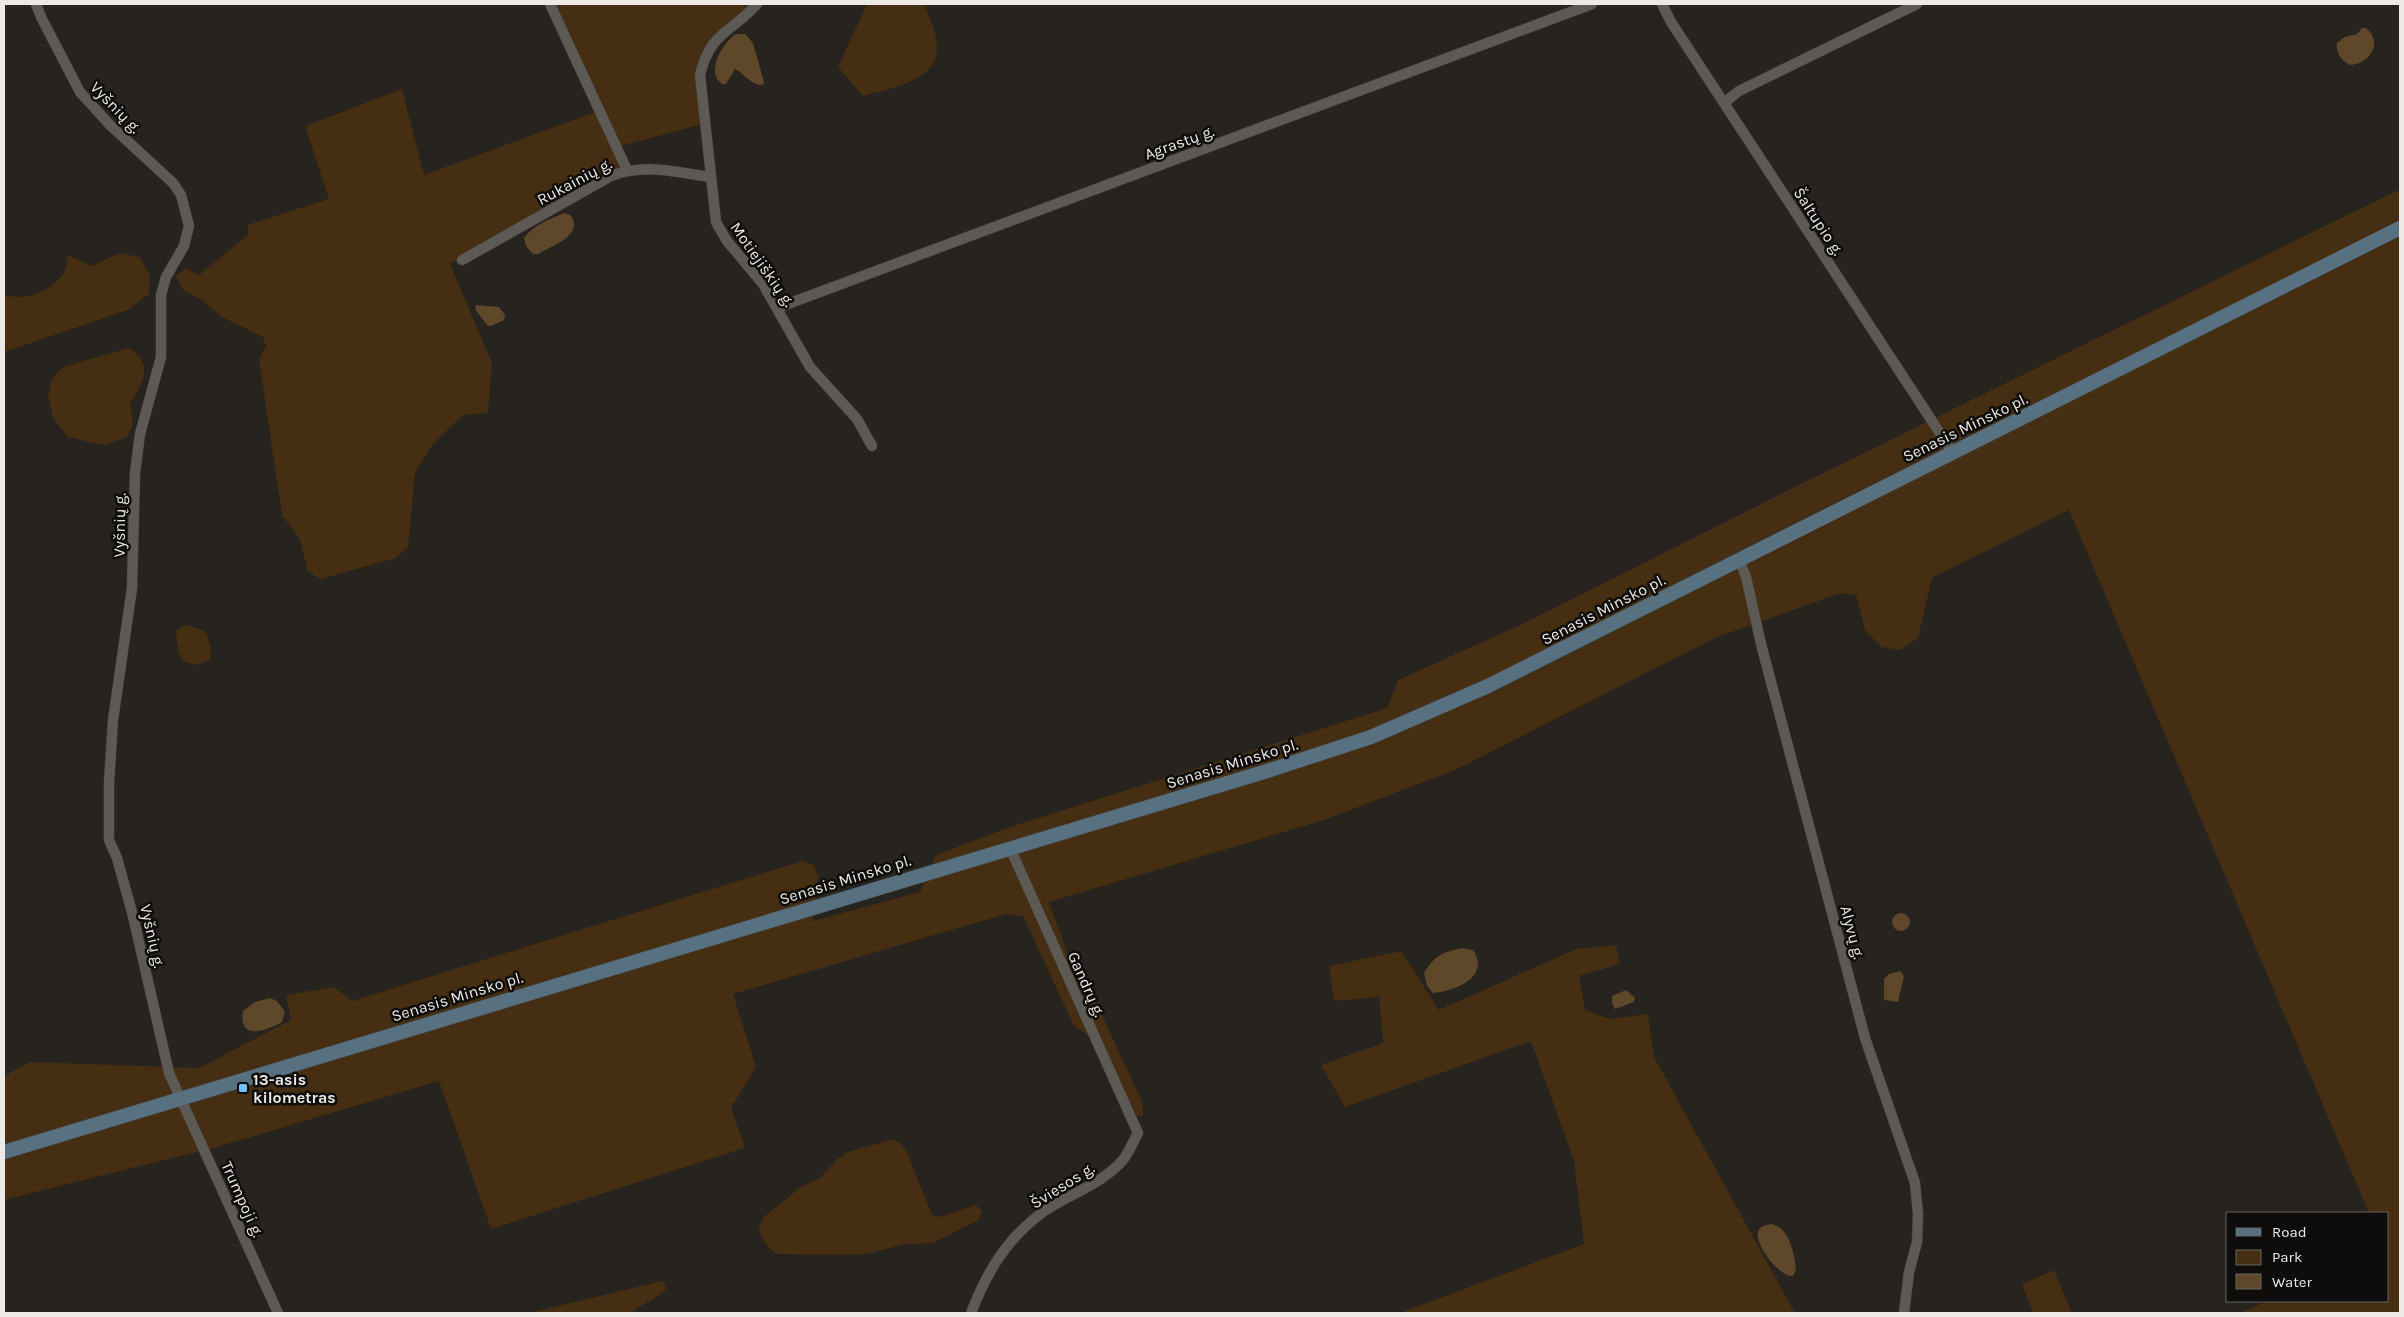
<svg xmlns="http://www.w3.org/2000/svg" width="2404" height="1317" viewBox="0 0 2404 1317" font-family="Karla,sans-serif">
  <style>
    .green { fill: #452e11 }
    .water { fill: #5f4729 }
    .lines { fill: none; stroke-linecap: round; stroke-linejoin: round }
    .minor-casing { stroke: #45413e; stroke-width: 11 }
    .secondary-casing { stroke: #45413e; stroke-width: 15 }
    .minor { stroke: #5d5954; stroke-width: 10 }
    .secondary { stroke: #577180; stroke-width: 14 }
    .poi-dot { fill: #73c1f6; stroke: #0e0d0b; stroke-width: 2 }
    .labels { text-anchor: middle; stroke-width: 5; stroke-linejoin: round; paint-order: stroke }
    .street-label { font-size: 16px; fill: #ece9e6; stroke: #0e0d0b }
    .poi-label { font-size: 16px; font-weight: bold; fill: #ece9e6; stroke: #0e0d0b; text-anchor: start }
  </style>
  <rect width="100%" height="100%" fill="#27231f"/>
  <g class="green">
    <polygon points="550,4 750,4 705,48 703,124 621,146"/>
    <path d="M867,4H924C929,17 938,34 937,49C936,82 888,89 863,96L838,67Z"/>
    <polygon points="402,89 424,175 598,111 622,166 450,264 492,363 488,413 463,415 432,445 415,473 408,547 396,558 321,579 308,572 300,540 282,515 259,360 266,346 263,337 222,317 200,299 184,291 175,276 186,268 199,275 249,234 247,225 329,199 305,126"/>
    <polygon points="2400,189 2400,1313 2240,1313 2267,1301 2388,1301 2388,1213 2369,1213 2069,510 1932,578 1918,638 1900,650 1881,647 1865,630 1856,595 1841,593 1717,637 1455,770 1327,819 1049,902 1072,966 1092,994 1142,1101 1143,1116 1137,1116 1099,1041 1074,1026 1023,916 1006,914 733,994 756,1067 731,1108 745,1148 491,1229 439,1081 217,1147 4,1200 4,1076 30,1062 199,1068 291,1020 286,995 334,987 352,1001 802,861 814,865 818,875 813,921 920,892 936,855 1010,827 1387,708 1398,680 1516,627 1807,481"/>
    <path d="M120,253L140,257L150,276L149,294L128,310L4,352V295C25,301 49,293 63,274C66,270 67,261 68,255L91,266Z"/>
    <path d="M129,348C155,364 143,384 130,403L133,424L126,438L103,445L68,437L53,418L48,396L52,378L63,367Z"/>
    <polygon points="185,625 197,628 206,632 211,648 210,660 197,665 183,661 178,651 176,631"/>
    <polygon points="1616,945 1620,964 1579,976 1585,1010 1610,1019 1648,1014 1654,1057 1795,1313 1400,1313 1584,1244 1574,1161 1531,1041 1345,1107 1321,1065 1383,1043 1379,997 1334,1001 1329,966 1401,951 1439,1010 1576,949"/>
    <path d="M893,1139L900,1143L906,1150L932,1215L940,1217L976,1205L982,1212L978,1220L933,1243L904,1244L871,1253L852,1255L776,1254C766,1247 762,1239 758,1227L765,1216L802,1186L820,1178L837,1159L848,1152Z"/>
    <polygon points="2054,1270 2072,1313 2033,1313 2022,1284"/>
    <path d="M662,1281L665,1284L666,1289C657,1301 642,1302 632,1313H529Z"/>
  </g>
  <g class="water">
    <path d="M2362,28H2366C2384,42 2370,64 2350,65C2342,61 2335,52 2337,43L2345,37L2357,34Z"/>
    <path d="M736,34H745L753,43L764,82L763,85C750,85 745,74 735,69L726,84H722C705,72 723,42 736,34Z"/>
    <path d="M564,213C569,214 571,215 573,220C580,237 549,247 538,254H533L526,246L524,238C533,225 551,219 564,213Z"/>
    <polygon points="476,305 499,307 505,315 504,320 491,326 487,325 475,309"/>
    <circle cx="1901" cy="922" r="9"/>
    <path d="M1462,948L1473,950C1491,977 1455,991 1433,993L1427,986L1424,973C1435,955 1441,953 1462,948Z"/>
    <polygon points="1900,971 1904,976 1898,1002 1884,1000 1884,979 1889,974"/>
    <polygon points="1626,990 1635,998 1634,1002 1615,1009 1612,1003 1612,996"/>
    <path d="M270,998L277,1001L285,1012L282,1022C266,1031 238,1041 243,1011L255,1002Z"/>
    <path d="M1771,1224C1789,1226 1795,1255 1796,1270L1793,1276C1780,1278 1754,1244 1758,1232C1760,1226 1766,1225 1771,1224Z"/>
  </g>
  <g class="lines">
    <defs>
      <g id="minor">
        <polyline points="36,4 41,17 80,92 110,125 173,183 181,195 189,226 184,246 166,277 161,295 161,357 140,434 135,473 132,588 113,720 109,783 109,840 117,858 133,916 169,1073 278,1313"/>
        <polyline points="550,4 627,170"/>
        <path d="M757,4C731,33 710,32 700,75L716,222L727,241L763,284L810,367L857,419L872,446"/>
        <polyline points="1662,4 1671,22 1953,453"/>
        <polyline points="1725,102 1739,91 1917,4"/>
        <path d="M462,260L611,176C645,163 674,172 710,177"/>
        <polyline points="777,308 1592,4"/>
        <polyline points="1739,559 1746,577 1761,644 1865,1038 1915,1183 1918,1214 1917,1242 1909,1272 1904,1313"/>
        <path d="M971,1313C987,1272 1006,1239 1043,1212C1069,1194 1101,1185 1123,1160C1129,1152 1133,1142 1138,1133L1010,848"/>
      </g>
      <polyline id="secondary" points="4,1152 1264,772 1371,737 1488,686 2400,228"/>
    </defs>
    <use href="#minor" class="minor-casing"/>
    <use href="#secondary" class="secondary-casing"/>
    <use href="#minor" class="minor"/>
    <use href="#secondary" class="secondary"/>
  </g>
  <rect class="poi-dot" x="238" y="1083" width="10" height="10" rx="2.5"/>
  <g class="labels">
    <g class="street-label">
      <text transform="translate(116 107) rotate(46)" y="6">Vyšnių g.</text>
      <text transform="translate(1179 142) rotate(-20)" y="6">Agrastų g.</text>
      <text transform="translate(574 181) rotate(-28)" y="6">Rukainių g.</text>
      <text transform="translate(1819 221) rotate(57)" y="6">Šaltupio g.</text>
      <text transform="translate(763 264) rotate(55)" y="6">Motiejiškių g.</text>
      <text transform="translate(1965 427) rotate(-26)" y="6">Senasis Minsko pl.</text>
      <text transform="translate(119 525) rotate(-89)" y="6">Vyšnių g.</text>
      <text transform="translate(1603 609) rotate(-27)" y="6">Senasis Minsko pl.</text>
      <text transform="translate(1232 763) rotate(-17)" y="6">Senasis Minsko pl.</text>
      <text transform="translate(845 879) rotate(-17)" y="6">Senasis Minsko pl.</text>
      <text transform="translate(1853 932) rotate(75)" y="6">Alyvų g.</text>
      <text transform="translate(153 936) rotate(77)" y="6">Vyšnių g.</text>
      <text transform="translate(1087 984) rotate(66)" y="6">Gandrų g.</text>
      <text transform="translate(457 996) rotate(-17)" y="6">Senasis Minsko pl.</text>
      <text transform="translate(1062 1185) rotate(-32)" y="6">Šviesos g.</text>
      <text transform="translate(243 1199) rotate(66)" y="6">Trumpoji g.</text>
    </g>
    <g class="poi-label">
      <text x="253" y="1085">13-asis<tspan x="253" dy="18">kilometras</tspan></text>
    </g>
  </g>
  <rect width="2404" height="1317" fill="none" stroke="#ece9e6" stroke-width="10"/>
  <rect x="2226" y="1212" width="162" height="90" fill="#0e0d0b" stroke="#676563"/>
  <rect x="2236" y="1228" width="25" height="8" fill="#577180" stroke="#676563"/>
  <text x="2272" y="1237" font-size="15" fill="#ece9e6">Road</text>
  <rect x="2236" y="1250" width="25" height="15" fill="#452e11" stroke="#676563"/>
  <text x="2272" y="1262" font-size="15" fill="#ece9e6">Park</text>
  <rect x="2236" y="1274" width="25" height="15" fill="#5f4729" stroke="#676563"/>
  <text x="2272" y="1287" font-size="15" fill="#ece9e6">Water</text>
</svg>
